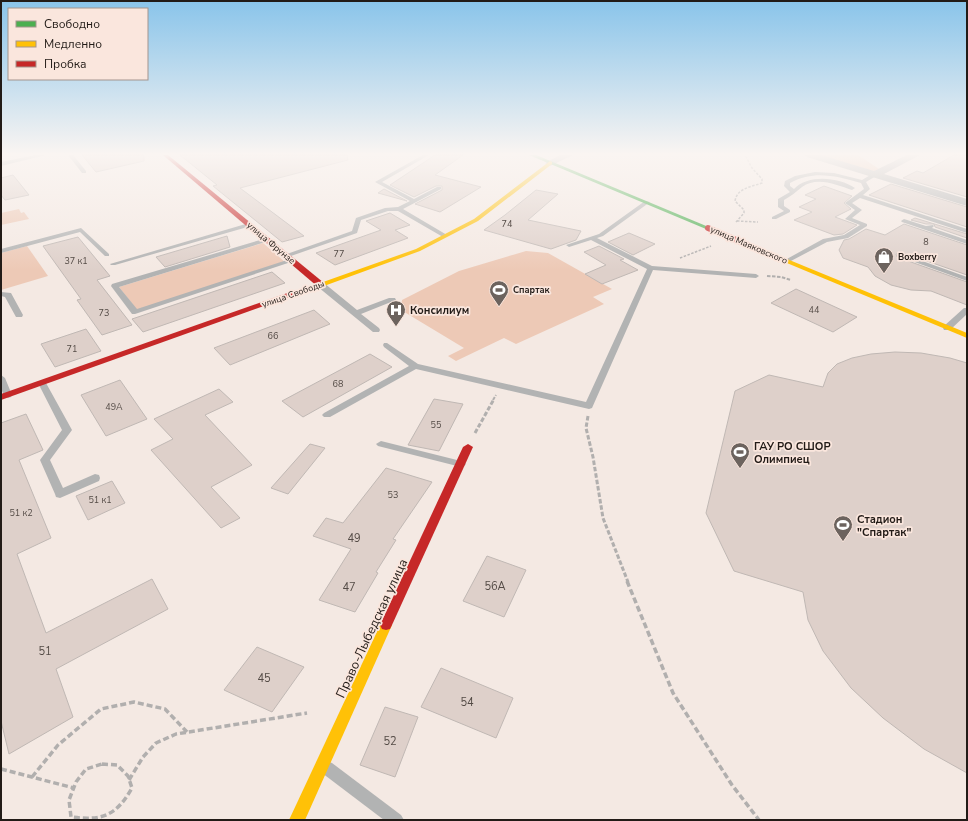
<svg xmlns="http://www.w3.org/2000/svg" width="968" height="821" viewBox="0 0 968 821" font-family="'Nunito Sans',sans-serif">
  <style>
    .green { fill: #edc9b6 }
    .building { fill: #ded0ca; stroke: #c0b8b4 }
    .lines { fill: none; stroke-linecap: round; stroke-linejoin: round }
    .path-far3 { stroke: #b1afae; stroke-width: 1.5; stroke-dasharray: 2.5 1.5; stroke-linecap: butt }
    .path-far2 { stroke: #b1afae; stroke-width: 2; stroke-dasharray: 3.5 1.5; stroke-linecap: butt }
    .path-far1 { stroke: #b1afae; stroke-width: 3; stroke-dasharray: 4.5 2; stroke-linecap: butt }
    .path { stroke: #b1afae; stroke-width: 3.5; stroke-dasharray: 6 3; stroke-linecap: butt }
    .lane { fill: #b2b3b3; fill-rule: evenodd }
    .street { fill: #b2b3b3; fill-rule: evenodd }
    .fast { fill: #4caf50; fill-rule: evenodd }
    .slow { fill: #ffc107; fill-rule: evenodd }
    .jam { fill: #c62828; fill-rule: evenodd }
    .jam-bridge { stroke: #c62828; stroke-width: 6 }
    .labels { text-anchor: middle; stroke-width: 3.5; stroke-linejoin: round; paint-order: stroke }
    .number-label { font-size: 9px; fill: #544b46 }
    .far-street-label { font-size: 9px; fill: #221b17; stroke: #fae6dd }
    .far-poi-label { font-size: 9px; font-weight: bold; fill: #221b17; stroke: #fae6dd; text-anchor: start }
    .poi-label { font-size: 11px; font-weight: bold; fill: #221b17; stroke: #fae6dd; text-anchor: start }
    .near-number-label { font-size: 11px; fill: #544b46 }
    .near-street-label { font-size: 13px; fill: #221b17; stroke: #fae6dd }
  </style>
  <rect width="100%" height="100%" fill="#f4e9e3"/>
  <g class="green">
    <polygon points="815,155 858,155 879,169 872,173"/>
    <polygon points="19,209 21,213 24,212 29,219 1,225 1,213"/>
    <polygon points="263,243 285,262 137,310 119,287"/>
    <polygon points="27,246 48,276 1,290 1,253"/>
    <polygon points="526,251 548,253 612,289 593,297 604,304 516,344 504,338 456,361 448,356 464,348 401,310 402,300 459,271"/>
  </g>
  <g class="building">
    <polygon points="82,155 144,155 144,161 96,172"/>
    <polygon points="180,155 347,155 348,160 240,188 304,236 282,242 213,186 217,185"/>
    <polygon points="435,155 463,155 435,175 481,187 440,212 415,204 442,190 442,186 436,186 414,197 390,185"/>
    <polygon points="954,155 967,155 967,197 903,178 917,171 923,173"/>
    <polygon points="13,175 29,195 5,200 1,195 1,178"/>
    <polygon points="891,184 967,207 967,227 869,195"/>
    <polygon points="824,186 852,196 844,203 851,209 835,217 857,225 843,234 834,235 794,220 812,212 799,207 816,199 805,195"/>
    <polygon points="384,189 407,201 378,193"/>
    <polygon points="536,190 558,194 528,220 581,231 576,240 551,249 484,230 505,215"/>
    <polygon points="390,213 410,225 395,230 408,238 335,265 316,253 381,230 366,221"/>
    <polygon points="915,218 967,234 967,238 935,227 934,224 926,224 911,220"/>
    <polygon points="904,224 967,245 967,275 901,252 896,254 897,257 967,282 967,305 931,291 911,290 891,285 875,276 868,267 843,258 839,250 844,240 849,239 866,229 885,235"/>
    <polygon points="629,233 655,244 633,255 608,242"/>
    <polygon points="227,236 230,247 165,267 156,257"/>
    <polygon points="78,237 110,276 97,280 132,325 102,335 77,300 81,299 43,246"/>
    <polygon points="599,246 624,259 620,260 638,270 602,284 585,274 606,265 584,252"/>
    <polygon points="272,272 285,283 143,332 132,319"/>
    <polygon points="796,289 857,317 833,332 771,303"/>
    <polygon points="314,310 330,324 230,365 214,348"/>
    <polygon points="86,329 101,351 55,367 41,344"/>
    <polygon points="895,352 921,353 950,358 967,363 967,773 924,749 883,718 851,688 823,651 808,620 803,592 734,571 706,513 735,391 769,375 823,387 828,373 837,364 852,358 871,354"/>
    <polygon points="370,354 392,367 303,417 282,401"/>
    <polygon points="120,380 147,419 106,436 81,395"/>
    <polygon points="219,389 233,402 205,415 252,465 211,487 240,518 221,528 151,450 173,439 154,419"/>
    <polygon points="434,399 463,404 439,451 408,445"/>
    <polygon points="26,414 43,450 19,460 51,538 17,554 46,633 152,579 168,609 56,669 73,717 9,754 1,721 1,423"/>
    <polygon points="310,444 325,448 288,494 271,488"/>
    <polygon points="386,468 432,482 393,539 396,540 376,572 378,573 355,612 319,600 351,549 313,536 326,518 343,523"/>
    <polygon points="112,481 125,503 88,520 76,496"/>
    <polygon points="487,556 526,570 504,617 463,601"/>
    <polygon points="257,647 304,667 272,712 224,690"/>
    <polygon points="441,668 513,698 496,738 421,707"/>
    <polygon points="385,707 418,717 395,777 360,765"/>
  </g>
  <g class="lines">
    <g class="path-far3">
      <polyline points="737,221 758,222"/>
      <path d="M736,222L744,213V210L735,201C737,188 751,187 762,183V179L752,168L745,155"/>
      <polyline points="680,258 711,246"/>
    </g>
    <g class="path-far2">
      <polyline points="767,276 781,277 791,280"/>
      <polyline points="493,400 496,395"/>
    </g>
    <g class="path-far1">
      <polyline points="588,416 586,428 593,457 603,518 628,582"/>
      <polyline points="475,433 494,399"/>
    </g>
    <g class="path">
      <polyline points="627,581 673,693 732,785 759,820"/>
      <path d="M102,764L117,765L128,776L132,788C116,816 102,821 71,817L69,800L76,782L86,769Z"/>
      <polyline points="1,769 74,788"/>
      <polyline points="32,777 58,745 101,709 134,702 165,709 187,732"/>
      <polyline points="129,780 143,757 156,743 176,734 307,713"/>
    </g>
    <g class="lane">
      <polygon points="36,155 46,155 1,166 1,162"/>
      <polygon points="68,155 73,155 86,171 86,173 82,173"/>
      <polygon points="423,155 429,155 382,182 414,199 437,187 441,187 441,189 403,209 447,235 447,237 443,237 398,211 388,211 361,220 357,233 288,257 284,257 284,255 352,231 356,218 385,208 398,207 410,201 375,182"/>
      <path d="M815,172L834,173L862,180L872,174H876V176L866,182L870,189L863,195L967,229V233L860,198L852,203L862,210L852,218L867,224V226L848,238L827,242L789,262H785V260L823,239L844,235L860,225L845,219L855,210L845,203L864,189L861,183C835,176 815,170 790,183V186L794,189C808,174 839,177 855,188L852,190C837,185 817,176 802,187C796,192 791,196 784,200V206L790,210V212L776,219H772V217L784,211L778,207V199L790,192L784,186L785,181L795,176Z"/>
      <polygon points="645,201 650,202 603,236 597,238 652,266 756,274 759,276 756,278 653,270 592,408 589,409 416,369 330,417 324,417 322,415 324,413 409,366 384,347 383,345 384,343 387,343 418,364 586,402 647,269 591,240 569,247 566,245 599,234"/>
      <polygon points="904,219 926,226 933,225 934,226 932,228 967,240 967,244 902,222 901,221"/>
      <polygon points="249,223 252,225 251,226 115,265 111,265 110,264"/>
      <polygon points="81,228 109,254 109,256 105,256 80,232 1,253 1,249"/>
      <polygon points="267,238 269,239 269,241 119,287 137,309 290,259 294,259 294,261 135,314 132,314 111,286 112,284"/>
      <polygon points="900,253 967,277 967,281 898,256 898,254"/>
      <polygon points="318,283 324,283 357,310 389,298 395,298 396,300 361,314 379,328 380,330 379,332 373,332 318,287"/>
      <polygon points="1,292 11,293 23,315 22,317 16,317 5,297 1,296"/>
      <polygon points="964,308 967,308 967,314 950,330 944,330 943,328 944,326"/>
      <path d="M1,375L5,378L12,395L11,397L8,398C0,395 1,383 1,375Z"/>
      <polygon points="42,380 46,383 72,430 50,460 63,488 95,474 99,475 100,478 99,481 60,498 56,497 55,494 40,460 62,430 38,383"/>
      <polygon points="381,441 461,461 464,462 466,464 464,466 461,467 378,446 376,444"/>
      <polygon points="327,761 332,763 401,815 404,820 384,820 322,773 320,768 322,763"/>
    </g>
    <g class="street">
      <polygon points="560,155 573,155 550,166 545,163"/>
      <polygon points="805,155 821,155 874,171 907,155 920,155 884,174 967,199 967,206 807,157"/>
    </g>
    <polygon class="fast" points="529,155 536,155 711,228 706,229"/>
    <g class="slow">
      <polygon points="550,161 552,162 552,164 478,221 420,251 302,294 296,294 295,292 416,249 474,219"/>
      <polygon points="748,243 967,333 967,338 746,246 746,244"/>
      <polygon points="386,620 390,621 392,625 305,820 289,820 382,621"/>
    </g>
    <g class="jam">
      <polygon points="163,155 168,155 324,283 324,287 318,287"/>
      <polygon points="296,290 302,290 303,292 1,400 1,394"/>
      <polygon points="468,444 473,447 392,625 390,629 386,630 382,629 380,625 463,447"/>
    </g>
    <polyline class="jam-bridge" points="708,228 748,245"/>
  </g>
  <linearGradient id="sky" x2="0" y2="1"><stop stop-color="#89c4ea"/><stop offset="0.57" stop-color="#faf5f2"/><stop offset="1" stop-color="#faf5f2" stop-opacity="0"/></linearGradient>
  <rect width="968" height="270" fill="url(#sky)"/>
  <defs>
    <symbol id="shop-pin" viewBox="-11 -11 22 30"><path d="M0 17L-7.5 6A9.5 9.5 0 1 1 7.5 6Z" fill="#6c635e" stroke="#fae6dd"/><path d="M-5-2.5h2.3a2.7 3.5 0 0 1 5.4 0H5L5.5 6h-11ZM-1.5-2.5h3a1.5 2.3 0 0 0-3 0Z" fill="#fff"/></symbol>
    <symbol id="stadium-pin" viewBox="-11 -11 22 30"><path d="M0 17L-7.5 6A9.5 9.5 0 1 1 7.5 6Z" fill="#6c635e" stroke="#fae6dd"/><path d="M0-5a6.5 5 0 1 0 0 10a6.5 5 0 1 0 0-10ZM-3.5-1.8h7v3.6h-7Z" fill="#fff"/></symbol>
    <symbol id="hospital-pin" viewBox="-11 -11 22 30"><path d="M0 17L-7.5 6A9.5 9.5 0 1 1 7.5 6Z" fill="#6c635e" stroke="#fae6dd"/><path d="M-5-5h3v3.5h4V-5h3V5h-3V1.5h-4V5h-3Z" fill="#fff"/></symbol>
  </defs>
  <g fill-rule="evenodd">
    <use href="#shop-pin" x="873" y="246" width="22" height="30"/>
    <use href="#stadium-pin" x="488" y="279" width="22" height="30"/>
    <use href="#hospital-pin" x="385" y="299" width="22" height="30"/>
    <use href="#stadium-pin" x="729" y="441" width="22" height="30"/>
    <use href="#stadium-pin" x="832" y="514" width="22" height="30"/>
  </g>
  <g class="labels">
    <g class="number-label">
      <text x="507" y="227">74</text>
      <text x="926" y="245">8</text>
      <text x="339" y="257">77</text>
      <text x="76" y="264">37 к1</text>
      <text x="814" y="313">44</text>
      <text x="104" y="316">73</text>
      <text x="273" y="339">66</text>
      <text x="72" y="352">71</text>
      <text x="338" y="387">68</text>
      <text x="114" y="410">49А</text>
      <text x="436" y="428">55</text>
      <text x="393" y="498">53</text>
      <text x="100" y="503">51 к1</text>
      <text x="21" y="516">51 к2</text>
    </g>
    <g class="far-street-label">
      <text transform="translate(271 243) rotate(40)" y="3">улица Фрунзе</text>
      <text transform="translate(749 245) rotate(23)" y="3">улица Маяковского</text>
      <text transform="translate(293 294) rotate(-19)" y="3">улица Свободы</text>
    </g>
    <g class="far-poi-label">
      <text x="898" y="260">Boxberry</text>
      <text x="513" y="293">Спартак</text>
    </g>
    <g class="poi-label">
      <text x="410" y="314">Консилиум</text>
      <text x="754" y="450">ГАУ РО СШОР<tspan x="754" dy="13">Олимпиец</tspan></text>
      <text x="857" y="523">Стадион<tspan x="857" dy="13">"Спартак"</tspan></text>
    </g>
    <g class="near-number-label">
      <text x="354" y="542">49</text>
      <text x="495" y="590">56А</text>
      <text x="349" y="591">47</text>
      <text x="45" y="655">51</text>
      <text x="264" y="682">45</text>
      <text x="467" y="706">54</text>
      <text x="390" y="745">52</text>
    </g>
    <g class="near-street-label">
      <text transform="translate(371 628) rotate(-65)" y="5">Право-Лыбедская улица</text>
    </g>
  </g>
  <rect width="968" height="821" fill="none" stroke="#221b17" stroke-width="4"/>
  <rect x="8" y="8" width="140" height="72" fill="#fae6dd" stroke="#a4958e"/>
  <rect x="16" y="21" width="20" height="6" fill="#4caf50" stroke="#a4958e"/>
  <text x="44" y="28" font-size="12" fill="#221b17">Свободно</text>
  <rect x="16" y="41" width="20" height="6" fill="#ffc107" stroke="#a4958e"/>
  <text x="44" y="48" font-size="12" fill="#221b17">Медленно</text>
  <rect x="16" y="61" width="20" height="6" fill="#c62828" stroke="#a4958e"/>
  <text x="44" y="68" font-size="12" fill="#221b17">Пробка</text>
</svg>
